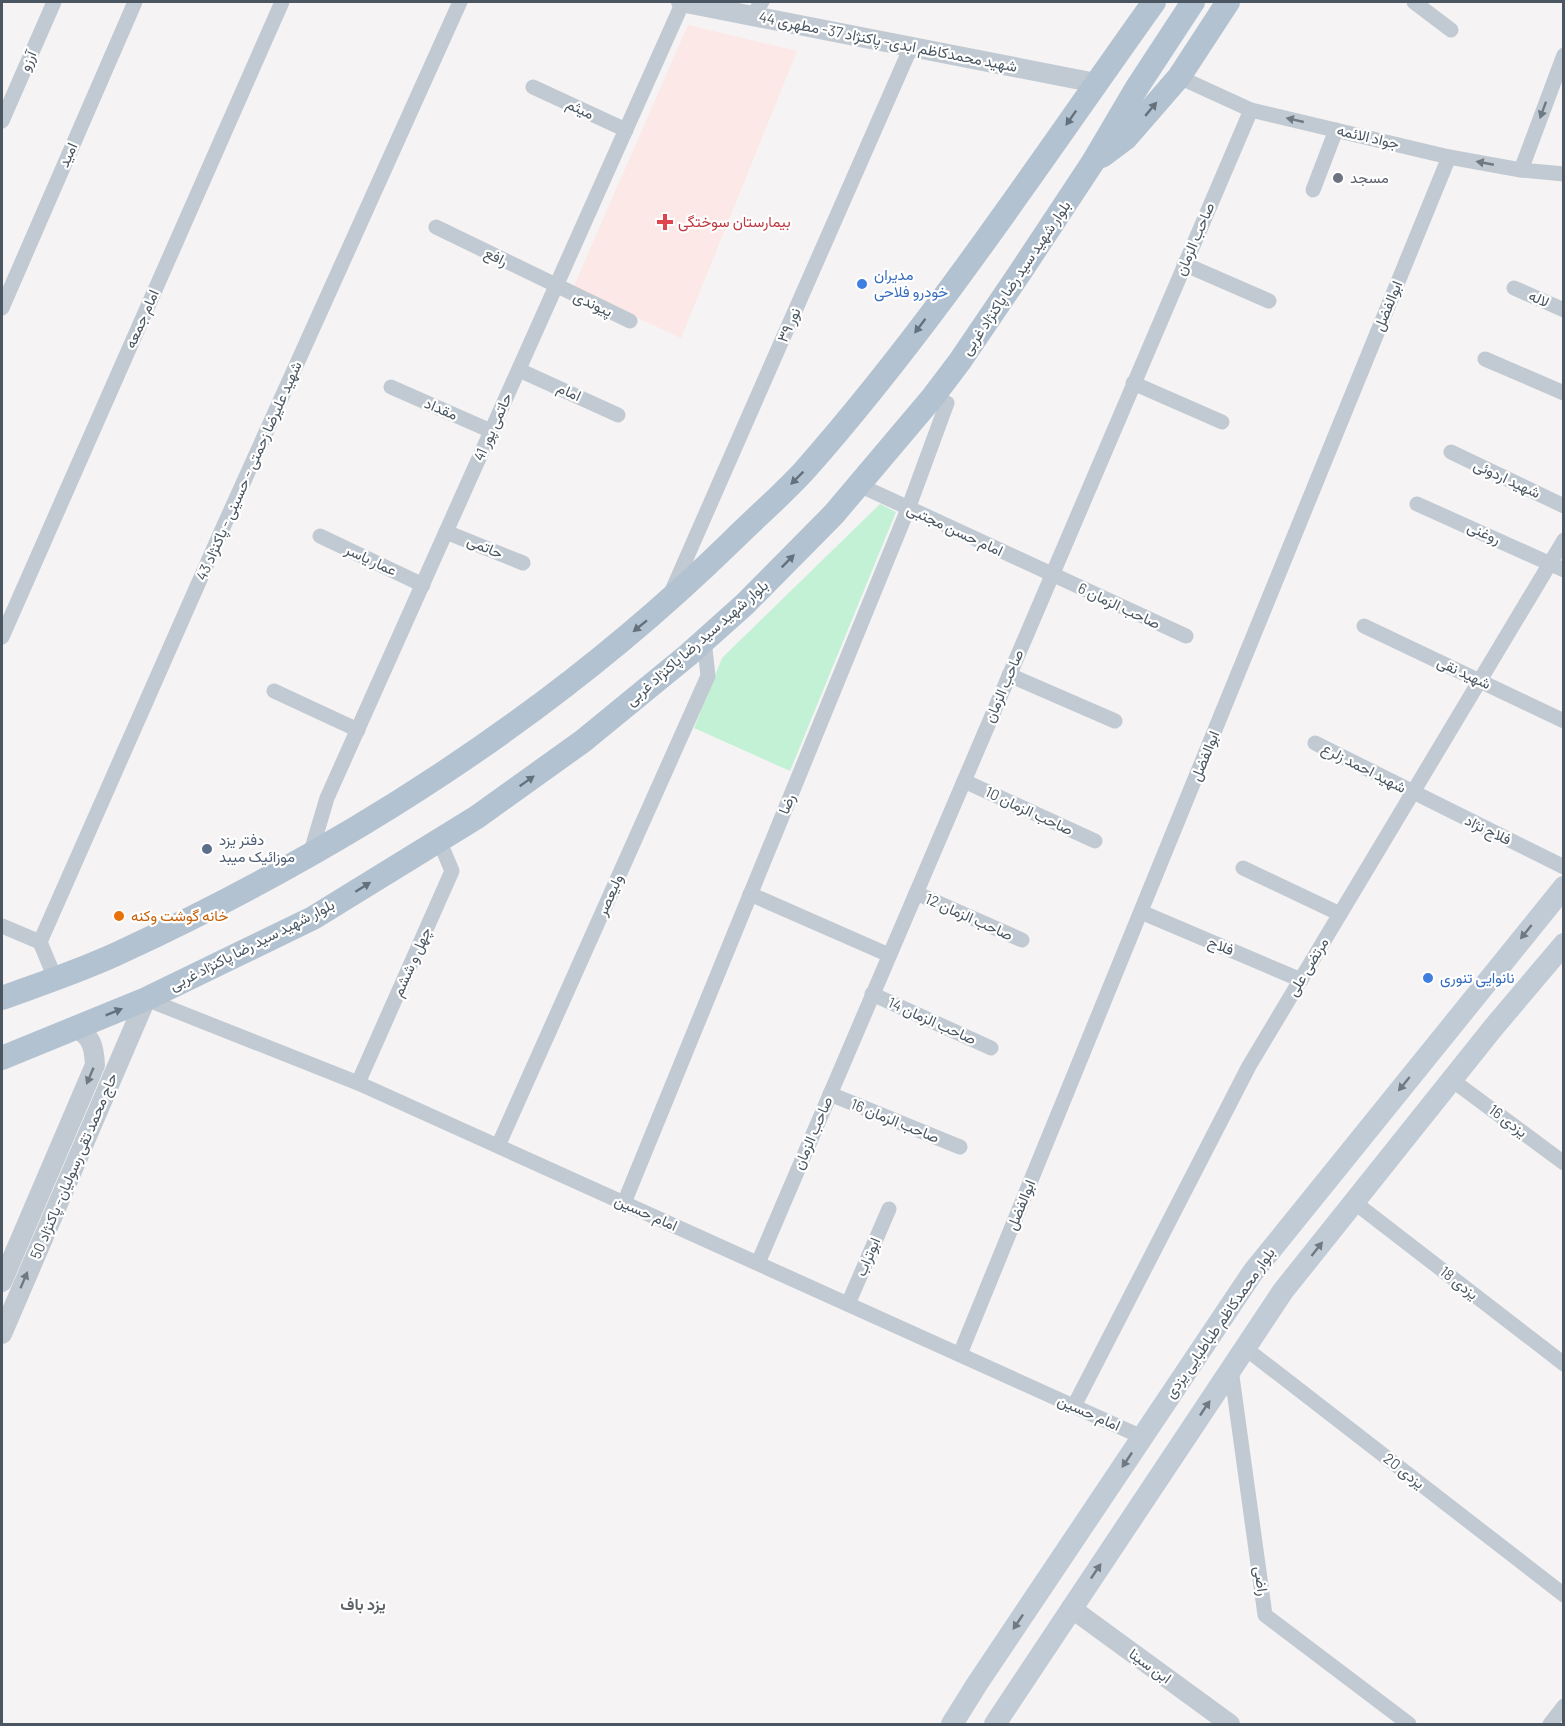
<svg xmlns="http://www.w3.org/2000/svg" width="1565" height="1726" viewBox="0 0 1565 1726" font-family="Barlow,Vazirmatn,sans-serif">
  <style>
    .medical { fill: #fce8e6 }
    .green { fill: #c3f1d5 }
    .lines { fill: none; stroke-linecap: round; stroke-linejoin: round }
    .minor { stroke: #c1cad2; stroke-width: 15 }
    .tertiary { stroke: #c1cad2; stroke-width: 20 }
    .secondary { stroke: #c1cbd6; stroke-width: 22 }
    .primary { stroke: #b3c2d1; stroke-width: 24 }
    .oneway { fill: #64717d }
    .oneway2 { fill: #6e7983 }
    .oneway3 { fill: #6e7984 }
    .worship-dot { fill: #6b7280; stroke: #fff; stroke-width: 2 }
    .health-dot { fill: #e0444e; stroke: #fff; stroke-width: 2 }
    .shop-dot { fill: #3f7fe0; stroke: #fff; stroke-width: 2 }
    .service-dot { fill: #5c6f8a; stroke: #fff; stroke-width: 2 }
    .food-dot { fill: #e8710a; stroke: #fff; stroke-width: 2 }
    .labels { text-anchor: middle; stroke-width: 4.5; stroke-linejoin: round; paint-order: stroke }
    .street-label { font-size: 15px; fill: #4a5661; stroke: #fff }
    .worship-label { font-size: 15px; fill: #5b616d; stroke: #fff; text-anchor: start }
    .health-label { font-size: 15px; fill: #be3a42; stroke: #fff; text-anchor: start }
    .shop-label { font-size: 15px; fill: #366cbe; stroke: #fff; text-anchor: start }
    .service-label { font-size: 15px; fill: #4e5e75; stroke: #fff; text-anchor: start }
    .food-label { font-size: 15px; fill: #c56008; stroke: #fff; text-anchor: start }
    .neighbourhood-label { font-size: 16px; font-weight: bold; fill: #5f6368; stroke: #fff }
  </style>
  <rect width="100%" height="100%" fill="#f5f3f3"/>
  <polygon class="medical" points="688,25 797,51 681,338 573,288"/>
  <polygon class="green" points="880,504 896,512 790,771 694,728 722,658"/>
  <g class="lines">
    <g class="minor">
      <polyline points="1414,2 1451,30"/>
      <polyline points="752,15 762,2"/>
      <polyline points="1179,77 1251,110 1449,157 1521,170 1564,174"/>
      <polyline points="533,87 626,130"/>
      <polyline points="2,121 54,2"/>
      <polyline points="1521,170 1564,55"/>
      <polyline points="1313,190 1336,130"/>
      <polyline points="436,227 630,321"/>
      <polyline points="1184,264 1269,301"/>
      <polyline points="1514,288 1564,310"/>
      <polyline points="2,308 135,2"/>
      <polyline points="1485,359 1564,393"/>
      <polyline points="519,370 618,415"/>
      <polyline points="1133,383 1222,422"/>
      <polyline points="391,387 491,431"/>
      <polyline points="1451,452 1564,506"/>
      <polyline points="859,485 1186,636"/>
      <polyline points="1417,504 1564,570"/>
      <polyline points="446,532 523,563"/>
      <polyline points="320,536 423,585"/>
      <polyline points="671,593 911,47"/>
      <polyline points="1364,626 1564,721"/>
      <polyline points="2,637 282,2"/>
      <polyline points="1009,675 1115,721"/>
      <polyline points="274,691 358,730"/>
      <polyline points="1315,743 1564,867"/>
      <polyline points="964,781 1095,841"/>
      <polyline points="310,855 327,798 683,2"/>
      <polyline points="1243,868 1340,914"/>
      <polyline points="916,893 1022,940"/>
      <polyline points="750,894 889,955"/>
      <polyline points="1141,912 1301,980"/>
      <polyline points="2,926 40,942 55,978"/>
      <polyline points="40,942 221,532 460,2"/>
      <polyline points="872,994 991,1048"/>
      <polyline points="146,999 358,1083 1142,1437"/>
      <polyline points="1452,1080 1564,1163"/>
      <polyline points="358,1083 452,871 439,840"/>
      <polyline points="830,1094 960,1147"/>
      <polyline points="498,1146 708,676 704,640"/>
      <polyline points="1354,1202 1564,1364"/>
      <polyline points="624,1203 908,509 947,403"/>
      <polyline points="758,1263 1251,110"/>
      <polyline points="848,1304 889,1209"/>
      <polyline points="1245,1348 1564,1595"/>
      <polyline points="960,1354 1449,157"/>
      <polyline points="1231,1369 1265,1615 1409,1724"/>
      <polyline points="1074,1406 1249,1066 1564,540"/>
      <polyline points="1550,1724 1564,1706"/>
    </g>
    <g class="tertiary">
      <polyline points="681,2 1096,83"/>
      <path d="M2,1282L95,1065C94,1047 92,1036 75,1028"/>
      <polyline points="2,1334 146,999"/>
      <polyline points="1071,1608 1230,1724"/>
    </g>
    <g class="secondary">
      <polyline points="952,1724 977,1684 1253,1272 1564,887"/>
      <polyline points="995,1724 1283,1291 1493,1028 1564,944"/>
    </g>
    <g class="primary">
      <polyline points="1102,156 1126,138 1179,77 1228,2"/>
      <path d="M2,998C43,983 86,969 125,950C346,847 556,713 731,542C755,518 781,496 804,471C933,325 1041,160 1154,2"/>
      <polyline points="2,1058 146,999 313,918 477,817 583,741 688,655 745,604 834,514 932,398 960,361 1021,271 1093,162 1136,89 1193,2"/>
    </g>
  </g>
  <defs><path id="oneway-solid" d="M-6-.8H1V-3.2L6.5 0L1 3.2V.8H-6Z" transform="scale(1.5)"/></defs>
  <g class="oneway">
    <use href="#oneway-solid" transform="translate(1151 109) rotate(-50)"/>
    <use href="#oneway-solid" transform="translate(1071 118) rotate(125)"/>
    <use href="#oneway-solid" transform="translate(920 326) rotate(127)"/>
    <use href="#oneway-solid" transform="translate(797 478) rotate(135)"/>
    <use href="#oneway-solid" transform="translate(788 561) rotate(-45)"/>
    <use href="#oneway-solid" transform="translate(640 626) rotate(141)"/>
    <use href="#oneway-solid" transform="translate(527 781) rotate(-35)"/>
    <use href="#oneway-solid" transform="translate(363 887) rotate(-32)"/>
    <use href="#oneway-solid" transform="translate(114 1012) rotate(-22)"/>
  </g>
  <g class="oneway2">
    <use href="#oneway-solid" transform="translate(1543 110) rotate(110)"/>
    <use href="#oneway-solid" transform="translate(1295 120) rotate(-167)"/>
    <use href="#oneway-solid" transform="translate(1485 163) rotate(-169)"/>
    <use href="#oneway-solid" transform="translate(90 1076) rotate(113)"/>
    <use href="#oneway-solid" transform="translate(24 1280) rotate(-67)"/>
  </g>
  <g class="oneway3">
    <use href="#oneway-solid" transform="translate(1526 932) rotate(129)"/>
    <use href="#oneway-solid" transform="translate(1404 1084) rotate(129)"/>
    <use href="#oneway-solid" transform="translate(1317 1249) rotate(-52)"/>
    <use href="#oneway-solid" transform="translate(1205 1408) rotate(-56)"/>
    <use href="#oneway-solid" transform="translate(1127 1460) rotate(124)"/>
    <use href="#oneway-solid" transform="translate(1096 1571) rotate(-56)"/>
    <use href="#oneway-solid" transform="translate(1018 1622) rotate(124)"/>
  </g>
  <circle class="worship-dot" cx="1338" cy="178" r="6"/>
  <path class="health-dot" d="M662 213h6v6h6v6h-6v6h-6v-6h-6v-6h6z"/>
  <g class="shop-dot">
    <circle cx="862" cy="284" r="6"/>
    <circle cx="1428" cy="978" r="6"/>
  </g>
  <circle class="service-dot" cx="207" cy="849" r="6"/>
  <circle class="food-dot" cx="119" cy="916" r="6"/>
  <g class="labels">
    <g class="street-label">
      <text transform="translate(888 42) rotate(11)" y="5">شهید محمدکاظم ابدی- پاکنژاد 37- مطهری 44</text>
      <text transform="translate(28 61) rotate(-66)" y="5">آرزو</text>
      <text transform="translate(580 109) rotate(25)" y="5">میثم</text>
      <text transform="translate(1368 137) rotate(13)" y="5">جواد الائمه</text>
      <text transform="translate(68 155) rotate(-66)" y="5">امید</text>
      <text transform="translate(1195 239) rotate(-67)" y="5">صاحب الزمان</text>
      <text transform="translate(496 257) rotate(26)" y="5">رافع</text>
      <text transform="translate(1016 278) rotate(-56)" y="5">بلوار شهید سید رضا پاکنژاد غربی</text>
      <text transform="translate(1539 299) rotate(24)" y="5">لاله</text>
      <text transform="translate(593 304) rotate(25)" y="5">پیوندی</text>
      <text transform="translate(1388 306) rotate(-68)" y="5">ابوالفضل</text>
      <text transform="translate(142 319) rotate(-66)" y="5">امام جمعه</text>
      <text transform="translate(789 325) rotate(-66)" y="5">نور ۳۹</text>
      <text transform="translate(569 392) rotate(24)" y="5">امام</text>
      <text transform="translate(441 409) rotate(23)" y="5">مقداد</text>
      <text transform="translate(493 427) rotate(-66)" y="5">حاتمی پور 41</text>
      <text transform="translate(249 471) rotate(-66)" y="5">شهید علیرضا زحمتی - حسینی - پاکنژاد 43</text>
      <text transform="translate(1507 479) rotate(25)" y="5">شهید اردوئی</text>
      <text transform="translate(955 530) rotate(25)" y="5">امام حسن مجتبی</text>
      <text transform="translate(1484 533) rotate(24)" y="5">روغنی</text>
      <text transform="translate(485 547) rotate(23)" y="5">حاتمی</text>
      <text transform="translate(371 560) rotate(25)" y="5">عمار یاسر</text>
      <text transform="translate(1119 606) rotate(25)" y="5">صاحب الزمان 6</text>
      <text transform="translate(697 643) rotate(-41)" y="5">بلوار شهید سید رضا پاکنژاد غربی</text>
      <text transform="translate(1464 673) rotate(25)" y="5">شهید نقی</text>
      <text transform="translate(1004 686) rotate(-67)" y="5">صاحب الزمان</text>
      <text transform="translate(1205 756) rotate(-68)" y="5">ابوالفضل</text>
      <text transform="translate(1364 768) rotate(27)" y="5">شهید احمد زلرع</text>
      <text transform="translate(787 804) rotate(-68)" y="5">رضا</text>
      <text transform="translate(1029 811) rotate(25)" y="5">صاحب الزمان 10</text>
      <text transform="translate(1488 830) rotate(26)" y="5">فلاح نژاد</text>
      <text transform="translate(610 895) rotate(-66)" y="5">ولیعصر</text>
      <text transform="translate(969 917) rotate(24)" y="5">صاحب الزمان 12</text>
      <text transform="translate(252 945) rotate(-27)" y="5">بلوار شهید سید رضا پاکنژاد غربی</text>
      <text transform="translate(1221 946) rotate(23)" y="5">فلاح</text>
      <text transform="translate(412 962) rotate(-66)" y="5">چهل و ششم</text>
      <text transform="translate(1308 967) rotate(-59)" y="5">مرتضی علی</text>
      <text transform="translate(932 1021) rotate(24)" y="5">صاحب الزمان 14</text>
      <text transform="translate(895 1121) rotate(22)" y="5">صاحب الزمان 16</text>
      <text transform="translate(1508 1121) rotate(37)" y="5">یزدی 16</text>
      <text transform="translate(813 1133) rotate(-67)" y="5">صاحب الزمان</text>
      <text transform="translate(74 1166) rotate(-67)" y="5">حاج محمد تقی رسولیان- پاکنژاد 50</text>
      <text transform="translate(1021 1205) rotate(-68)" y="5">ابوالفضل</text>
      <text transform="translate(646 1213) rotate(24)" y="5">امام حسین</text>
      <text transform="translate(868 1257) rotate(-67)" y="5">ابوتراب</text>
      <text transform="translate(1459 1283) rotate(38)" y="5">یزدی 18</text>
      <text transform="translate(1220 1323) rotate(-55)" y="5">بلوار محمدکاظم طباطبایی یزدی</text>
      <text transform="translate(1089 1413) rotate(24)" y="5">امام حسین</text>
      <text transform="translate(1404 1471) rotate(38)" y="5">یزدی 20</text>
      <text transform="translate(1261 1581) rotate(82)" y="5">راضی</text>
      <text transform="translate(1150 1666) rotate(36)" y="5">ابن سینا</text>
    </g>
    <g class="worship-label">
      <text x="1350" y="183">مسجد</text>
    </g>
    <g class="health-label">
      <text x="678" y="227">بیمارستان سوختگی</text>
    </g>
    <g class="shop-label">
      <text x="874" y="280">مدیران<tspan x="874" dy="17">خودرو فلاحی</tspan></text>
      <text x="1440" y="983">نانوایی تنوری</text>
    </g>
    <g class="service-label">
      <text x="219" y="845">دفتر یزد<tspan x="219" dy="17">موزائیک میبد</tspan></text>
    </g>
    <g class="food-label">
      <text x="131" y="921">خانه گوشت وکنه</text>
    </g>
    <g class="neighbourhood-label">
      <text x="363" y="1610">یزد باف</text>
    </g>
  </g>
  <rect width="1565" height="1726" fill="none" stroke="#4a5661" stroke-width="6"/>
</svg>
